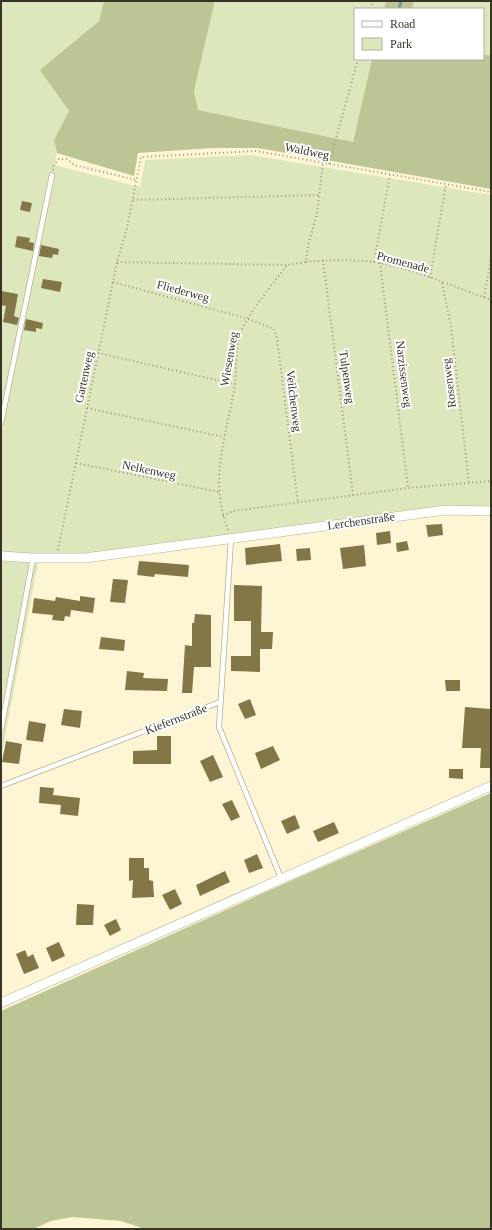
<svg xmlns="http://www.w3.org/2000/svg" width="492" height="1230" viewBox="0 0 492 1230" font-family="'Times New Roman',serif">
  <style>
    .green { fill: #dde7bc }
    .forest { fill: #bbc694 }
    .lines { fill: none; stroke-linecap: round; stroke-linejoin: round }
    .stream { stroke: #6d96a0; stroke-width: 3 }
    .building { fill: #837747 }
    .lane-casing { stroke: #b8b091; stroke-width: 6 }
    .street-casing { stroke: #b8b091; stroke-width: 10 }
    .path { stroke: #9d9780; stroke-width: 2; stroke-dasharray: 1 3; stroke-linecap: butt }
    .lane { stroke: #fff; stroke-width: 4.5 }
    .street { stroke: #fff; stroke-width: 9 }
    .labels { text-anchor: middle; stroke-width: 4; stroke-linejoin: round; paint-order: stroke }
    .street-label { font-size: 12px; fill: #373427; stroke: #fff }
  </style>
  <rect width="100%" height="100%" fill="#fdf5d4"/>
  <g class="green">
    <polygon points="1,1 104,1 99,21 41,70 69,111 54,140 57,153 54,165 140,187 145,160 251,155 491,195 491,506 447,506 87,554 53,556 1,553"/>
    <polygon points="215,1 386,1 384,9 355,9 355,59 372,59 353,142 198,110 194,91"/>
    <polygon points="414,1 491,1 491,56 483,54 483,9 412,9"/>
    <polygon points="3,561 38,563 1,758 1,571"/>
  </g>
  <g class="forest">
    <polygon points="104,1 215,1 194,91 198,110 353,142 372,59 483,59 483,54 491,56 491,189 258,148 212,148 138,153 134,176 57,153 54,140 69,111 40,70 99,21"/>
    <polygon points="386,1 414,1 412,9 384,9"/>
    <polygon points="491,793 491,1229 145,1229 121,1221 72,1217 51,1221 33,1229 1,1229 1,1011 286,883"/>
  </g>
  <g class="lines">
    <polyline class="stream" points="399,9 401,1"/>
  </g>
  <g class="building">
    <polygon points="22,201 32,203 30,212 20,210"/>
    <polygon points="17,236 30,238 29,242 34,243 33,251 15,247"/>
    <polygon points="41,245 59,249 58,255 53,254 52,258 39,256"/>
    <polygon points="43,279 62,282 60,292 41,288"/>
    <polygon points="1,291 18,294 14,316 19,318 17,325 3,322 6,306 1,305"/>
    <polygon points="26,319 43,323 42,329 36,328 36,332 24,330"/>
    <polygon points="442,524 443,535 428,537 426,525"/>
    <polygon points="390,531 391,543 377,545 376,533"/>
    <polygon points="407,541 409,550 397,552 396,543"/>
    <polygon points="280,544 282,561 246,565 245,548"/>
    <polygon points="364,545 366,566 343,569 340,548"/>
    <polygon points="310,548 311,560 297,561 296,549"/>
    <polygon points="139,561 189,565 188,577 155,574 154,577 137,575"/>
    <polygon points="113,579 128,580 125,603 110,602"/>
    <polygon points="234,585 262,586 261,632 273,632 272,649 260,649 260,672 231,671 231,656 251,656 251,621 234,621"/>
    <polygon points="80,596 95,598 93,613 71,610 70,617 65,616 64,621 52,620 53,615 32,613 34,598 55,601 56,597 80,601"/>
    <polygon points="195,614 211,615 211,667 194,667 192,693 182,693 185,645 192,646 192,623 194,623"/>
    <polygon points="101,637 125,640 124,651 99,649"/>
    <polygon points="127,671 144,673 143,678 168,679 167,691 125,690"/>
    <polygon points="445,680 460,680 460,691 446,691"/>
    <polygon points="250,699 256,715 245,719 238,704"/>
    <polygon points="465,707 491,709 491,768 480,768 481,748 462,748"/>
    <polygon points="64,709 82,711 80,728 61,725"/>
    <polygon points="29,721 46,724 43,742 26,740"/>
    <polygon points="157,736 171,736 171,764 133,764 133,751 157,750"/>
    <polygon points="6,741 22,744 19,764 2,762"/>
    <polygon points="273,746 280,760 261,769 255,753"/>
    <polygon points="213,755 223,777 210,782 200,761"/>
    <polygon points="449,769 463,769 463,779 449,778"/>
    <polygon points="40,787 54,788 53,795 80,798 78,816 60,814 61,805 39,803"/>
    <polygon points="232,800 240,817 231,821 222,804"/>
    <polygon points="295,815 300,828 287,834 281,821"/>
    <polygon points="334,822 339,833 318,842 313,831"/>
    <polygon points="257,854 263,868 249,873 244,860"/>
    <polygon points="129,858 144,858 144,868 149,868 149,880 153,881 154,897 132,898 133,880 129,881"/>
    <polygon points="225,871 230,882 200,896 196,885"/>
    <polygon points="175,889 182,904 170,910 162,895"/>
    <polygon points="77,904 94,905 93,925 76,925"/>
    <polygon points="116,919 121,930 110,936 104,925"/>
    <polygon points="59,942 65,956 52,962 46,948"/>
    <polygon points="25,950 28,957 33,954 39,968 24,974 16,954"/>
  </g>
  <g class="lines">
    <defs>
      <g id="lane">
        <polyline points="1,423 52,175"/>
        <polyline points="231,539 219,727 281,878"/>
        <polyline points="1,730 33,558"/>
        <polyline points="1,786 220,702"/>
      </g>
      <g id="street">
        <polyline points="1,556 33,558 85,558 446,510 491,511"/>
        <polyline points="1,1003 491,786"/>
      </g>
    </defs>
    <use href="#lane" class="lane-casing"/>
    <use href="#street" class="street-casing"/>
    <g class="path">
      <polyline points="371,9 373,1"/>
      <polyline points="329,164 358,59"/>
      <polyline points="53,170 54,165 59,159 67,159 74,165 136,180"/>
      <polyline points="133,200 319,195"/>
      <polyline points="323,260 353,495"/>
      <polyline points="117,262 287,265"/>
      <path d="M306,262C329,260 357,259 380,263C418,270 454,287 491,300"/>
      <polyline points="374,262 390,175"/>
      <polyline points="380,263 408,488"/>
      <polyline points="430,278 446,184"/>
      <polyline points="113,282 249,319 274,329 277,339 298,503"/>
      <polyline points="442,283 451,327 469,483"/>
      <polyline points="484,297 491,259"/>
      <polyline points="98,353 234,384"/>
      <polyline points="87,408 224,437"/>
      <polyline points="76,463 219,492"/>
      <polyline points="223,516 233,511 408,488 491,481"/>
      <path d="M228,530C208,477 227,436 235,384C237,368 235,350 240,335C246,315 274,283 287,265L306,262L308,246L317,214L323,163"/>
      <polyline points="58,550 117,262 127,228 141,157 256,151 491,192"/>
    </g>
    <use href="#lane" class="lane"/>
    <use href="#street" class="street"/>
  </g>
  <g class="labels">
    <g class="street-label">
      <text transform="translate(307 151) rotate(11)" y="4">Waldweg</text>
      <text transform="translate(403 262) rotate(15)" y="4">Promenade</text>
      <text transform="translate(183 291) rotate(15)" y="4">Fliederweg</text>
      <text transform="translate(229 359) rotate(-80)" y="4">Wiesenweg</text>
      <text transform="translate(404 374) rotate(83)" y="4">Narzissenweg</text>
      <text transform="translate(84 377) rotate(-78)" y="4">Gartenweg</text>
      <text transform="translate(347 377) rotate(82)" y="4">Tulpenweg</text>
      <text transform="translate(449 383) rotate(-97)" y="4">Rosenweg</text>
      <text transform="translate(294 401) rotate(83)" y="4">Veilchenweg</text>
      <text transform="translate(149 470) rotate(12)" y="4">Nelkenweg</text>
      <text transform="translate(361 521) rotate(-8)" y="4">Lerchenstraße</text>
      <text transform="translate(176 719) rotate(-21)" y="4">Kiefernstraße</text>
    </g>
  </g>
  <rect width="492" height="1230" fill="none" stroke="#373427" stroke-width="4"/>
  <rect x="354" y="8" width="130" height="52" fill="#ffffff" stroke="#afaea9"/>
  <rect x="362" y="21" width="20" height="6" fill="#ffffff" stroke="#afaea9"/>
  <text x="390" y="28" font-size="12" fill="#373427">Road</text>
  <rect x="362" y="38" width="20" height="12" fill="#dde7bc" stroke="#afaea9"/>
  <text x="390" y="48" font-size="12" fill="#373427">Park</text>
</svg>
